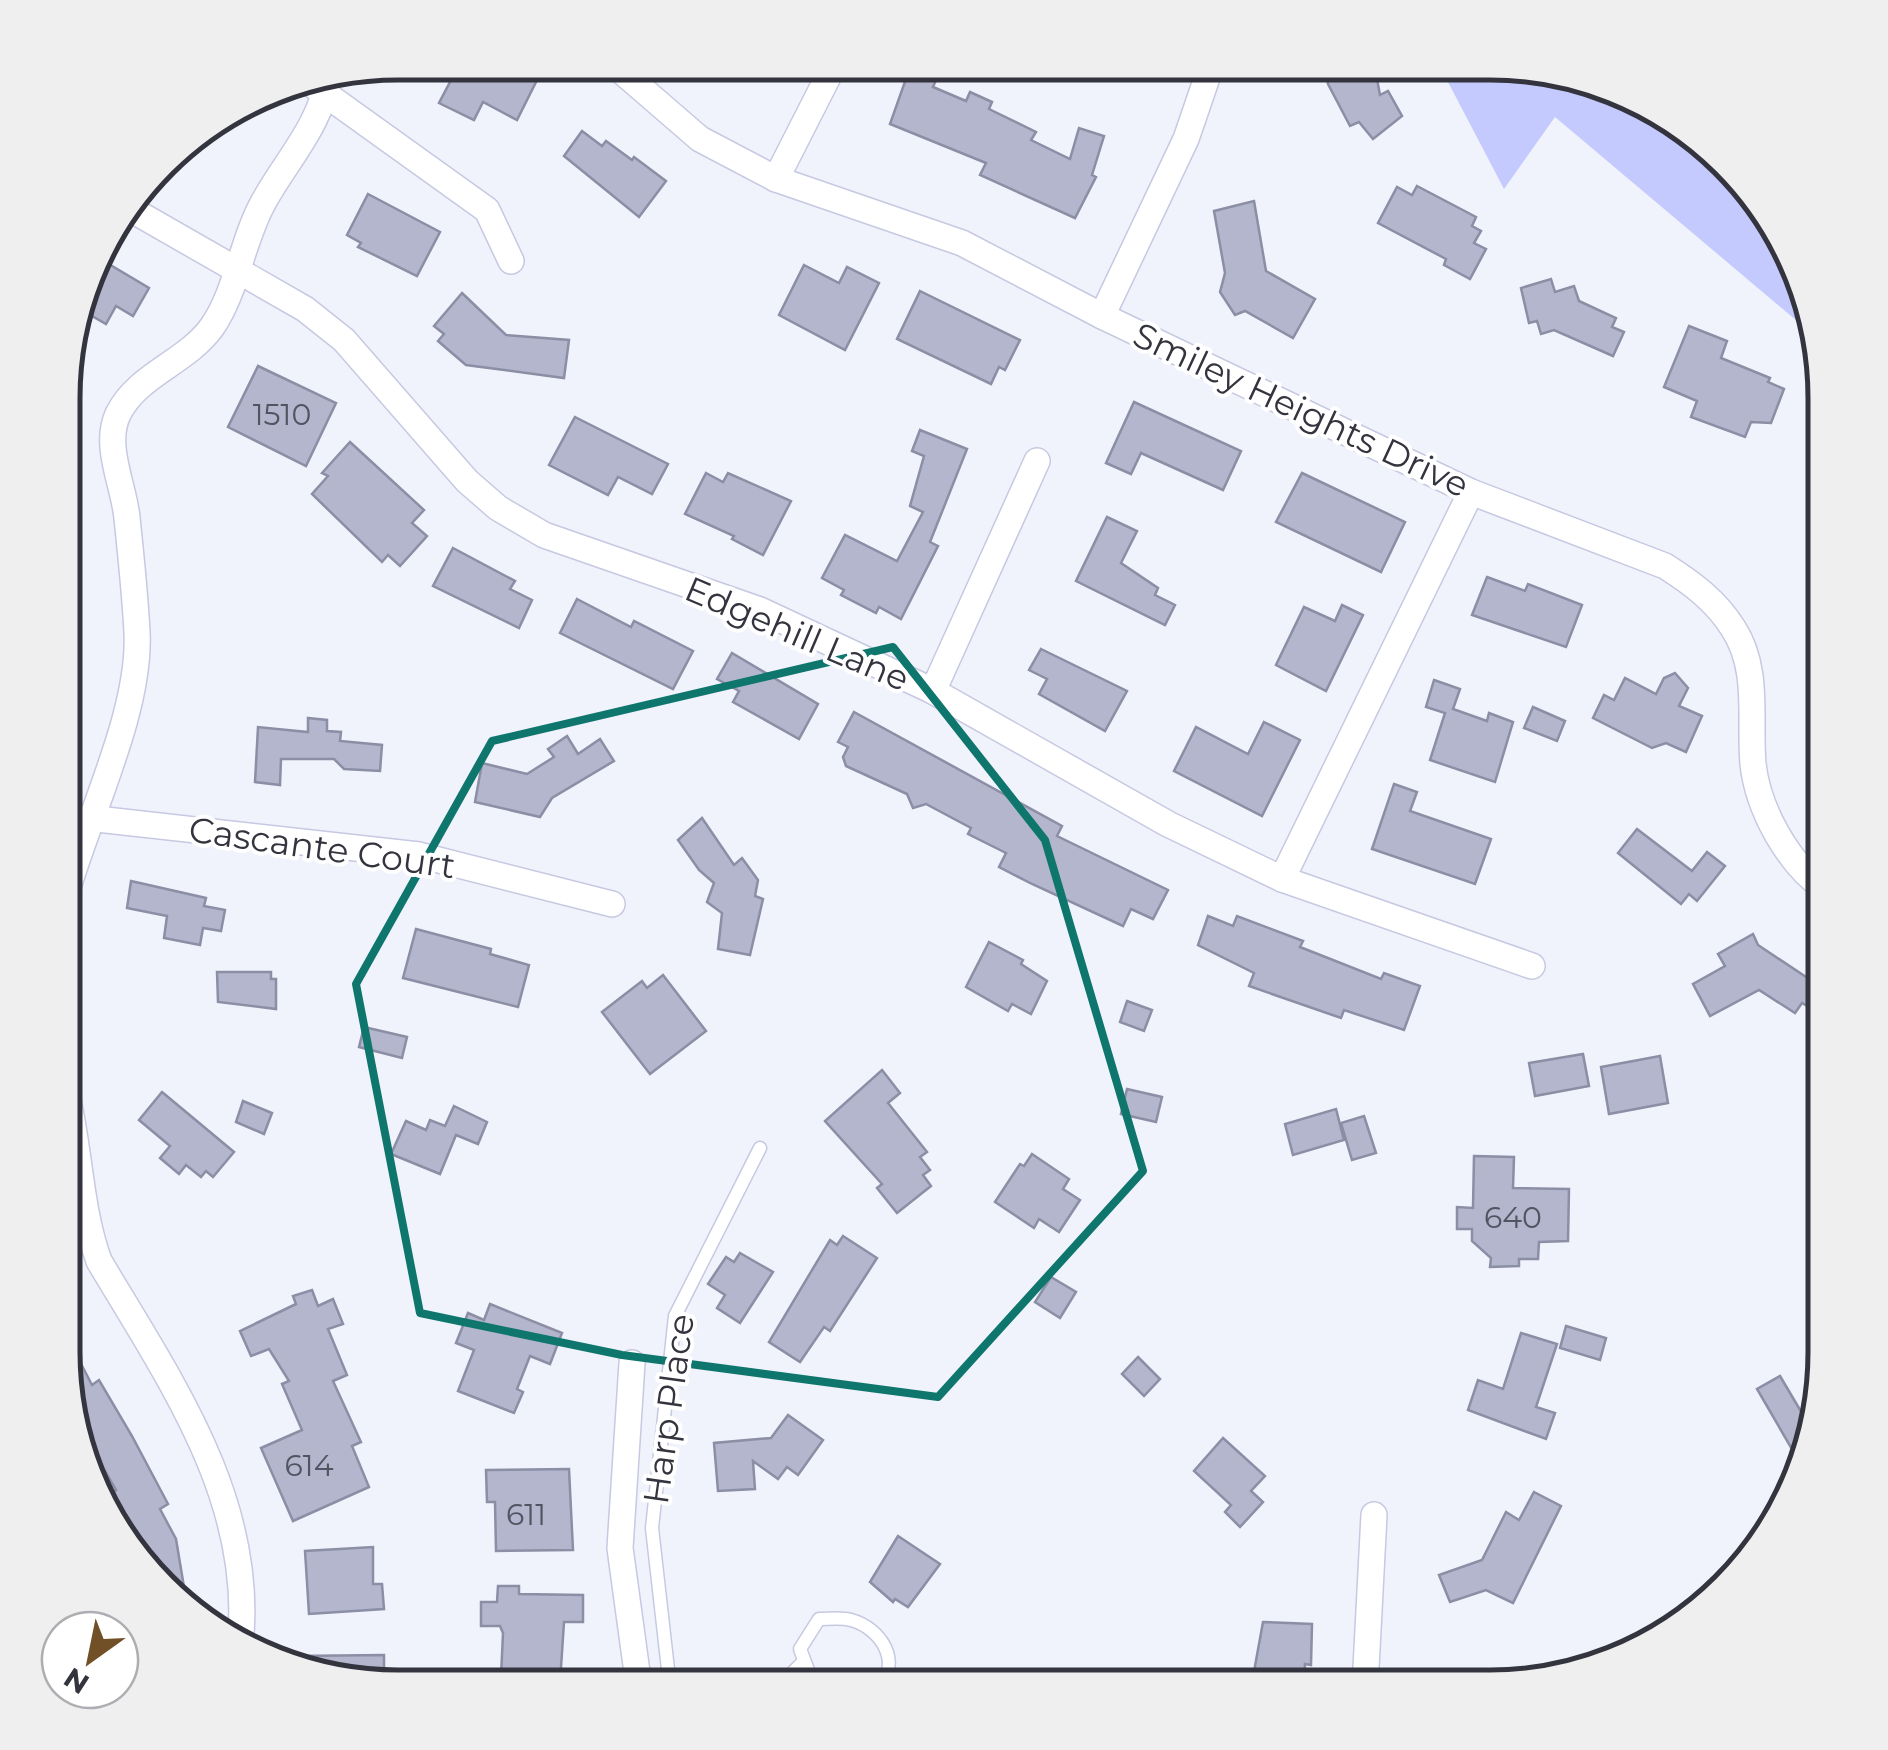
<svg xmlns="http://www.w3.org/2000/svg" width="1888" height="1750" viewBox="0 0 1888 1750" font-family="Montserrat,sans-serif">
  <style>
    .green { fill: #c4cafd }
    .building { fill: #b3b6cd; stroke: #8b8ea4; stroke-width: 2.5 }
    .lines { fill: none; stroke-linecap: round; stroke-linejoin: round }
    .service-casing { stroke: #c6c9e1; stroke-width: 15 }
    .minor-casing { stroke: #c6c9e1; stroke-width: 28 }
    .service { stroke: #fff; stroke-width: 12 }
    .minor { stroke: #fff; stroke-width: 25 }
    .marked { fill: none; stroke: #0f766e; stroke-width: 8; stroke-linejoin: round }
    .labels { text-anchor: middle; stroke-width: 8; stroke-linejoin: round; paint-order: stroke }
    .number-label { font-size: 30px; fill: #535462 }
    .street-label { font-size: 35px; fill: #33343e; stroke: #fff }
    .rim { fill: none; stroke: #33343e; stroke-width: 5 }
  </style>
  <rect width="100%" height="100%" fill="#f1f3fc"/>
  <polygon class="green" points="1438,63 1513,63 1639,97 1743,177 1800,270 1816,337 1555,117 1504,189"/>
  <g class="building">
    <polygon points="416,62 506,63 538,78 517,120 483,102 474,120 439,103 451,80"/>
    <polygon points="878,63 943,63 933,87 966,101 970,92 992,102 989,109 1036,132 1031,140 1070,159 1079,128 1104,136 1092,175 1096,177 1075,218 980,175 986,163 890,124 907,76"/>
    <polygon points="1324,63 1374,63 1380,95 1388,91 1402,116 1373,139 1359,122 1350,126 1328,84"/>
    <polygon points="582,131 602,146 606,141 632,160 634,157 666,181 639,217 564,156"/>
    <polygon points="1417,186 1476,217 1472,226 1481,231 1474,243 1486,249 1470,279 1444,265 1446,259 1378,223 1397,187 1412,195"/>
    <polygon points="368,194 440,232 417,276 358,247 361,243 347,235"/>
    <polygon points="1254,201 1266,271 1315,299 1293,338 1245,311 1235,315 1220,292 1225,273 1214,211"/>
    <polygon points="97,257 149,288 133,316 116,306 106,324 78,308"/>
    <polygon points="804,265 839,283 847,267 879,283 845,350 779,315"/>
    <polygon points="1551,279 1555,292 1574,286 1579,301 1616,318 1612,327 1624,332 1613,356 1554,330 1541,334 1537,321 1529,323 1521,288"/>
    <polygon points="920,291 1020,340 1005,370 999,367 991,384 897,339"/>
    <polygon points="462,293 506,335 569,340 564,378 466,365 438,341 444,334 434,326"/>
    <polygon points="1689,326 1727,341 1721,358 1770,378 1768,382 1784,389 1771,423 1751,422 1745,437 1691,417 1697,401 1664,387"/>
    <polygon points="258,366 336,403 306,466 228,427"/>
    <polygon points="1134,402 1241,451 1223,490 1141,453 1131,474 1106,463"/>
    <polygon points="575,417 668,464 652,494 618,477 608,495 549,465"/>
    <polygon points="920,430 967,449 930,542 938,546 901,619 879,607 876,613 841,595 844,590 822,578 845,535 897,561 923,512 910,506 924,456 912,451"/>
    <polygon points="350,442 424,510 412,523 427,536 400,566 388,555 382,562 312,494 328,476 322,473"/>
    <polygon points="706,473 723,482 728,473 791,501 763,555 732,539 734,536 685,514"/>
    <polygon points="1302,473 1405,522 1381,572 1276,522"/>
    <polygon points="1107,517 1137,531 1121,563 1158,588 1155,595 1175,605 1165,625 1076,581"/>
    <polygon points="453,548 515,581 510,589 532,600 519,628 433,586"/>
    <polygon points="1487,577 1525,591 1528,584 1582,605 1566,647 1472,615"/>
    <polygon points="577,599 631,627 634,621 693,651 673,689 560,633"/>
    <polygon points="1342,605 1363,615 1326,691 1276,665 1304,607 1335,621"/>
    <polygon points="1041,649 1127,691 1105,731 1039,694 1047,679 1029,670"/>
    <polygon points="732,653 818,704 799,739 733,702 739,691 717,679"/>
    <polygon points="1675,673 1688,688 1679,706 1702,716 1686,752 1666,743 1652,748 1593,718 1604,695 1614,700 1625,678 1656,694 1664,678"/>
    <polygon points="1434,680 1460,689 1453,709 1487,721 1489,713 1513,722 1495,782 1430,760 1445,713 1426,707"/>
    <polygon points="1533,707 1565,721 1557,741 1524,728"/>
    <polygon points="854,712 1062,826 1057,836 1168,890 1153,919 1131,909 1123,926 1032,884 999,867 1006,853 968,834 971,828 926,804 913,808 907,794 846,766 843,757 848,747 838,742"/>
    <polygon points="308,718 327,720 327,731 341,732 340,741 382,745 380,771 344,769 334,759 281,759 280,785 255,782 258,727 308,732"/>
    <polygon points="1264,722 1300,740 1262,816 1174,771 1196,727 1248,754"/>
    <polygon points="567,736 578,754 600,739 614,761 552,798 540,817 475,802 482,763 527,774 554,757 548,749"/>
    <polygon points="1394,784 1417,792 1410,811 1491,839 1475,884 1372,849"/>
    <polygon points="702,818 734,865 742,858 758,880 755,896 763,899 750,955 718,949 722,913 707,902 714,883 699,870 678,840"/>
    <polygon points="1637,829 1692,871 1707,852 1725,866 1697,901 1689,894 1681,904 1618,853"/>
    <polygon points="131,881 206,898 204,906 225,910 221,931 203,928 200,945 164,938 167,916 127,908"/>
    <polygon points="1208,916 1233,926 1237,916 1303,941 1300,947 1381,979 1384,973 1420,986 1404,1030 1344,1010 1341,1018 1249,986 1254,973 1198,945"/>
    <polygon points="416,929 491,949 490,954 529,965 518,1007 403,978"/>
    <polygon points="1753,934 1758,945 1824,989 1812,1009 1802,1003 1795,1013 1759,990 1710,1016 1693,984 1725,966 1718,954"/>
    <polygon points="989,942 1023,960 1021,964 1047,981 1031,1014 1012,1004 1008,1011 966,987"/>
    <polygon points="217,972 271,972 271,979 276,979 276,1009 218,1002"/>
    <polygon points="663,975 706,1031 650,1074 602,1012 642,981 647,988"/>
    <polygon points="1127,1001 1152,1010 1144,1031 1120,1022"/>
    <polygon points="364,1027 407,1037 402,1058 359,1047"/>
    <polygon points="1583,1054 1589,1086 1535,1096 1529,1063"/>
    <polygon points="1660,1056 1668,1103 1609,1114 1601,1067"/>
    <polygon points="882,1070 900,1093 888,1103 927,1152 920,1157 930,1170 923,1175 931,1186 897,1213 877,1188 882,1184 825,1121"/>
    <polygon points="1127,1089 1162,1097 1156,1122 1121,1114"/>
    <polygon points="162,1092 234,1152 213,1177 206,1171 201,1177 186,1165 179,1174 160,1158 170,1146 139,1120"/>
    <polygon points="243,1101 272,1113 264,1134 236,1122"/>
    <polygon points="454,1106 487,1122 478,1144 456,1135 440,1174 391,1154 406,1121 426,1130 430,1120 445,1126"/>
    <polygon points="1336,1109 1344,1140 1293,1155 1285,1124"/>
    <polygon points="1364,1116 1376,1153 1352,1160 1341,1123"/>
    <polygon points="1032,1154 1069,1179 1063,1189 1080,1200 1059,1232 1039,1219 1034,1228 995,1202 1020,1164 1024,1166"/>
    <polygon points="1474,1156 1514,1157 1513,1188 1569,1189 1568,1241 1539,1242 1538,1259 1519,1259 1519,1266 1490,1267 1491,1258 1472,1241 1472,1229 1457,1229 1457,1207 1473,1208"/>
    <polygon points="843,1236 877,1258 830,1331 824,1327 800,1362 769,1342 830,1240 837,1245"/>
    <polygon points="740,1253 773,1272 740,1323 717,1308 725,1295 708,1284 726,1257 734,1262"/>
    <polygon points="1051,1277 1076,1292 1060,1318 1035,1302"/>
    <polygon points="312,1290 318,1306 333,1299 343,1324 328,1329 347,1375 333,1381 361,1442 352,1446 369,1487 293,1521 261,1448 302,1430 282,1384 289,1381 269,1349 251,1356 240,1331 296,1304 293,1296"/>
    <polygon points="490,1304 562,1333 550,1364 530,1356 517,1389 523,1392 514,1413 458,1391 474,1350 456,1343 468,1313 484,1320"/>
    <polygon points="1566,1326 1606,1338 1600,1360 1560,1348"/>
    <polygon points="63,1329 92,1385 99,1380 132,1436 168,1504 160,1509 176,1539 187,1605 145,1573 137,1538 130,1542 104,1497 116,1490 97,1457 89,1462 80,1446 76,1428 82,1425 71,1406 63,1373"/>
    <polygon points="1521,1333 1557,1344 1536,1407 1555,1413 1546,1439 1468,1410 1478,1380 1503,1389"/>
    <polygon points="1138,1357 1160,1379 1144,1396 1122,1374"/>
    <polygon points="1780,1376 1809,1425 1800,1463 1757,1389"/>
    <polygon points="788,1415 823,1440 798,1475 787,1467 778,1479 753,1461 755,1489 718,1491 714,1443 771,1438"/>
    <polygon points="1223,1438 1265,1476 1251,1491 1263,1502 1240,1527 1225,1512 1231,1505 1194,1471"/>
    <polygon points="569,1469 573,1550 496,1551 495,1502 487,1502 486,1470"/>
    <polygon points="1534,1492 1561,1506 1513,1603 1486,1590 1450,1602 1439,1575 1482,1560 1506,1512 1519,1520"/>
    <polygon points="898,1536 940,1564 908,1607 895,1599 893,1602 870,1582"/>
    <polygon points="373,1547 373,1584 382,1584 384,1609 309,1614 305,1551"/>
    <polygon points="498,1586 519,1586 519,1594 583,1595 583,1622 564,1622 560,1683 501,1677 503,1633 500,1626 481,1626 481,1602 497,1602"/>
    <polygon points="1263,1622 1312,1624 1311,1665 1305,1664 1304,1687 1264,1687 1263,1677 1253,1677"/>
    <polygon points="384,1655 384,1684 292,1663 293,1656"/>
  </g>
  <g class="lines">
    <defs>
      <g id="service">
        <polyline points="670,1687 652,1528 675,1316 760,1148"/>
        <polyline points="778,1687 803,1662"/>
        <path d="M820,1687L811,1678L800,1649L819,1619C829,1619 841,1617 851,1620C881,1628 902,1662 879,1687"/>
      </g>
      <g id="minor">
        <path d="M612,63L700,139L776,179L962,243L1102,316L1471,492L1665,566C1692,583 1716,601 1733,628C1760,669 1749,718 1753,764C1758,809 1788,864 1825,889"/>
        <polyline points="303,78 487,210 511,261"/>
        <polyline points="776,179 835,63"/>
        <polyline points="127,207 305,309 344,340 467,481 498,508 544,535 760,610 933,691 1168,824 1282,879 1532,966"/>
        <polyline points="1102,316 1186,139 1212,63"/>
        <polyline points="933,691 1037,461"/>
        <polyline points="88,818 419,855 612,904"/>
        <polyline points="1282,879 1471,492"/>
        <path d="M66,894C89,814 141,711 137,632C135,594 131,556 127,518C124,485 103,446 118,414C138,374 186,363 212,327C237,291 242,240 264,201C288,158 321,125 329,74"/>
        <path d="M65,1088C80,1144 79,1206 99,1261C169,1379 256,1501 240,1645"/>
        <polyline points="632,1363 620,1548 639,1687"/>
        <polyline points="1365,1687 1374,1515"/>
      </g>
    </defs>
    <use href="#service" class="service-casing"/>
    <use href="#minor" class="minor-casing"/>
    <use href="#service" class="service"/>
    <use href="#minor" class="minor"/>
  </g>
  <path class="marked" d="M893,647L1045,840L1143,1171L938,1397L622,1355L420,1313L356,984L492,741Z"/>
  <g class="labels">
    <g class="number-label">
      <text x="282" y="425">1510</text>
      <text x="1513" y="1228">640</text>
      <text x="309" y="1476">614</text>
      <text x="526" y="1525">611</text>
    </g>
    <g class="street-label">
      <text transform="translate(1301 410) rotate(25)" y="12">Smiley Heights Drive</text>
      <text transform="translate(797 634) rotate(23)" y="12">Edgehill Lane</text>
      <text transform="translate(322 848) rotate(8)" y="12">Cascante Court</text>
      <text transform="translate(669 1409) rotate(-82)" y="12">Harp Place</text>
    </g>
  </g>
  <path d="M0 0H1888V1750H0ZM398 80H1490A318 318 0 0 1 1808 398V1352A318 318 0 0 1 1490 1670H398A318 318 0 0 1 80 1352V398A318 318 0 0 1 398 80Z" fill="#efeff0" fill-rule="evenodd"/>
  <path class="rim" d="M398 80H1490A318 318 0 0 1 1808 398V1352A318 318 0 0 1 1490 1670H398A318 318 0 0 1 80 1352V398A318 318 0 0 1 398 80Z"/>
  <g transform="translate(90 1660) rotate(213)"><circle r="48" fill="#ffffff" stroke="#adaeb2" stroke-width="2.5"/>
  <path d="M0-8L18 38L0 25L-18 38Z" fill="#715027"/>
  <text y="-15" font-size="28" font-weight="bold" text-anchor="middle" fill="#33343e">N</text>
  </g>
</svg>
